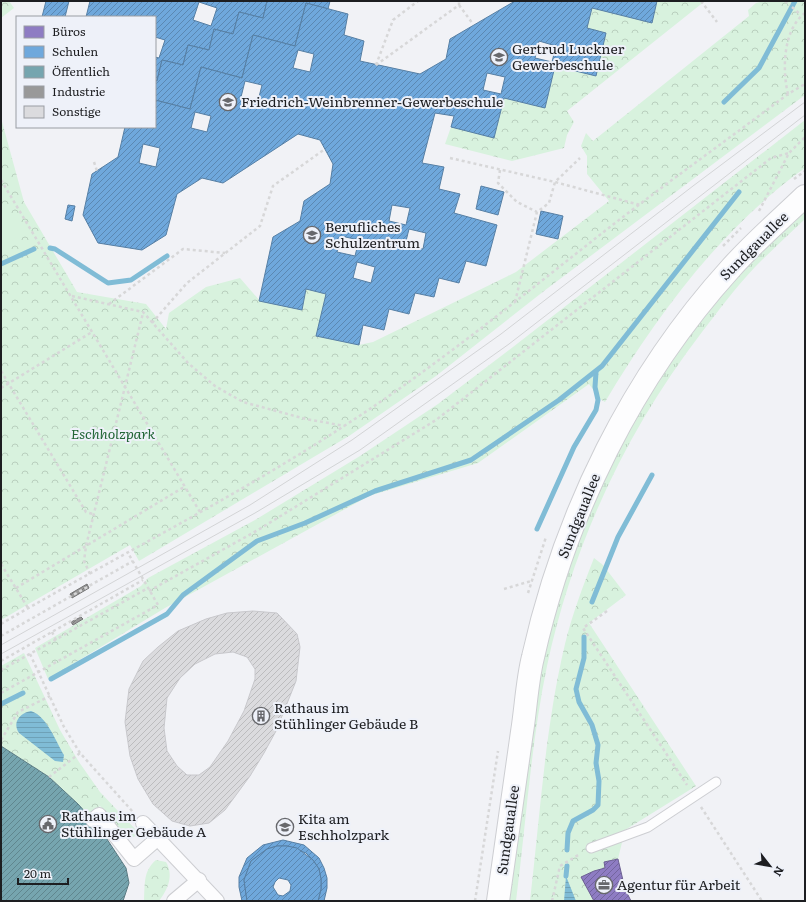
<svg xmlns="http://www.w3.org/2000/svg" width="806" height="902" viewBox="0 0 806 902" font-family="Literata,serif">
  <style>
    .grass { fill: url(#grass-tufts) }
    .forest { fill: url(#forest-crowns) }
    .garden { fill: #d8f2de }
    .water { fill: url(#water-rules) }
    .offices { fill: url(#offices-hatch); stroke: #6c6092 }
    .schools { fill: url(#schools-hatch); stroke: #567fa4; fill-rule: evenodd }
    .public { fill: url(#public-hatch); stroke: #5b7c84 }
    .industry { fill: url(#industry-hatch); stroke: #747475 }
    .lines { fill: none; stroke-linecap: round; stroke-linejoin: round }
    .stream { stroke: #80bcd6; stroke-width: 5 }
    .building { fill: url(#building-hatch); stroke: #c8c8cc; fill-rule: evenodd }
    .service-casing { stroke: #cdced2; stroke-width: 11 }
    .pedestrian-casing { stroke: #cdced2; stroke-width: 16 }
    .tertiary-casing { stroke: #cdced2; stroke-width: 24 }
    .path { stroke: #d7d7d8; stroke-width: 2.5; stroke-dasharray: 3 3; stroke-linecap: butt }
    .service { stroke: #fdfdfe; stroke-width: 9 }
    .pedestrian { stroke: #fdfdfe; stroke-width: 14 }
    .tertiary { stroke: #fdfdfe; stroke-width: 22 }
    .tram { stroke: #d3d4d6; stroke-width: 1 }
    .labels { text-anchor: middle; stroke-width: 4; stroke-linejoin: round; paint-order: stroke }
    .poi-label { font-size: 14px; fill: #1d1e21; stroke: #eef1f9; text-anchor: start }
    .street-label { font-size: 14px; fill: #1d1e21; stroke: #eef1f9 }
    .park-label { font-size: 14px; font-style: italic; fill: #236637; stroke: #eef1f9 }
  </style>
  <defs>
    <pattern id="grass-tufts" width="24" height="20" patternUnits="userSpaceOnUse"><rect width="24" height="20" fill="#d8f2de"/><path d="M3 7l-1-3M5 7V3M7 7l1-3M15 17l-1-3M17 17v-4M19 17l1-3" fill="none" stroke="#b9cfbe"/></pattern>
    <pattern id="forest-crowns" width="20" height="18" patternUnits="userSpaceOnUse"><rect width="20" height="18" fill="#d8f2de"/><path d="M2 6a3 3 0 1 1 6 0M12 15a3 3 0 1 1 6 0" fill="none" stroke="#b9cfbe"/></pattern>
    <pattern id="water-rules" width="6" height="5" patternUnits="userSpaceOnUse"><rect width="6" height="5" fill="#80bcd6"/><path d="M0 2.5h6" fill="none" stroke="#6ea1b7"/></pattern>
    <pattern id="offices-hatch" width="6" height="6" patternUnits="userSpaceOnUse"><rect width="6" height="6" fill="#8e7cc3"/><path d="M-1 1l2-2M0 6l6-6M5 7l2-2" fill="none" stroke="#73659e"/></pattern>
    <pattern id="schools-hatch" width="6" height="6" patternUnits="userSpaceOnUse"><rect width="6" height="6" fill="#6fa8dc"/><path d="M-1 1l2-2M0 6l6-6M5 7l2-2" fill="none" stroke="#5b88b2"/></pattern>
    <pattern id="public-hatch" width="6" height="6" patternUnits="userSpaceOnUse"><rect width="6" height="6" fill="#76a5af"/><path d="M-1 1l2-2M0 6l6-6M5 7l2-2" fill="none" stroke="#60868e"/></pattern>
    <pattern id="industry-hatch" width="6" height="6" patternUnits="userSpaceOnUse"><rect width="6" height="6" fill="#999"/><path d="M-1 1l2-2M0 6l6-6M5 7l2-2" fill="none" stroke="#7c7c7c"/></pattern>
    <pattern id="building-hatch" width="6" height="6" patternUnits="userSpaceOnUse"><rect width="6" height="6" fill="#dbdbde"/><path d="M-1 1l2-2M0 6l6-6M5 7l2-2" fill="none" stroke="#bcbcbe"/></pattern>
  </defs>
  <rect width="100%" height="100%" fill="#f1f2f6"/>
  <path class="grass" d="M805,207V219C788,235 771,251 755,267C736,287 719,310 702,332C626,431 573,544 547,666C531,743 526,823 516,901H507L527,739L551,615L584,515L659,374L742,267Z"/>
  <g class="forest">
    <polygon points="1,1 9,1 14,8 1,18"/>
    <polygon points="657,1 705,1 567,111 574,122 567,135 564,148 512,161 445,144 451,127 494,137 504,98 545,108 555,66 596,76 606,33 587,28 592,8 652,23"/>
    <polygon points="764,1 805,1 805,95 544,291 436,376 349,436 139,561 130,545 1,620 1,118 24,202 77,292 146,304 166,329 169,313 206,287 240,278 260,301 302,310 306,289 326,294 316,336 359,345 373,342 516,272 609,201 587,174 587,156 581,146 586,133 593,141 749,16 748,10 756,3"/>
    <path d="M805,120V168C722,227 657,315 605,402L600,399L589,384L478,463L369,496L165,608L48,679L35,648L141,586L148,578L255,520L360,456L438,404L513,347Z"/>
    <path d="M594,558L603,565L626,595L589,623L696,786L625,830L618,859L604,862L605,868L594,871L581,877L594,901H530C540,816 545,728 565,644C572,615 583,586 594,558Z"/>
    <polygon points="24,653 60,730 79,762 100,792 136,830 136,836 130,838 125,835 100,806 89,816 49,777 1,746 1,666"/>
    <path d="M156,860L166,862C174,876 168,889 159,901H123H144C145,884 143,871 156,860Z"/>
  </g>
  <polygon class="garden" points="1,201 22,234 1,247"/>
  <g class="water">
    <path d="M31,711C47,716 56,742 64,755L63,762L55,761L19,733C12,722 20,713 31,711Z"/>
    <polygon points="566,876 576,901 564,901"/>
  </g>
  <polygon class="offices" points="618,859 625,889 631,901 594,901 581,877 594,871 605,868 604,862"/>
  <g class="schools">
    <polygon points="46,1 69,1 65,17 42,17"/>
    <path d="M90,1H267L263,18L239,12L233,34L214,29L209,50L188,45L183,65L162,60L157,81L155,80V57L159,58L165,40L155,37V17H86ZM199,2L217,8L211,26L193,20Z"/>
    <polygon points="267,1 330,1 328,9 306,3 295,46 253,35 242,78 201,67 190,109 155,100 155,80 157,81 162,60 183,65 188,45 209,50 214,29 233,34 239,12 263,18"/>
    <path d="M515,1H657L652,23L592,8L587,28L606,33L596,76L555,66L545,108L504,98L494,138L451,127L454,116L435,113L422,163L444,167L439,189L460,194L454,213L497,225L486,266L466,261L459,283L439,278L434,297L415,293L409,314L389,309L384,330L363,325L359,345L316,336L326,294L306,289L302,310L259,301L273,237L300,221L304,201L330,184L333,164L320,140L298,134L223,183L202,178L177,194L166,235L142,250L98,243L83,215L92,174L118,157L125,127H155V100L190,109L201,67L242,78L253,35L295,46L306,3L348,14L344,35L364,41L360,61L420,74L446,59L450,39ZM539,41L556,46L552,62L535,58ZM298,50L314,54L310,72L293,68ZM487,73L505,77L501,94L483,90ZM245,81L262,85L258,101L241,97ZM195,112L211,116L207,132L191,128ZM143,144L160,148L156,167L139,163ZM392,205L410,208L406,225L389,221ZM409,229L426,233L423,249L405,245ZM341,236L359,240L355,256L337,252ZM357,262L375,267L371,283L353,278Z"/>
    <polygon points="481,186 504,192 498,215 476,209"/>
    <polygon points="68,205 75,206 72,221 65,219"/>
    <polygon points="541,211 563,216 558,239 536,234"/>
    <polygon points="283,840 304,845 319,858 324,868 327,878 327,888 324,901 318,901 321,889 321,879 319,869 313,860 306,853 287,846 277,846 267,849 251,861 244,880 247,901 242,901 239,887 239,877 247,858 263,845"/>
    <path d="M277,846H287L297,848L313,860L319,869L321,879V889L318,901H247L244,880L251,861L267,849ZM279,878L288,880L291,885L290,891L283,896L278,895L273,887L275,882Z"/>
  </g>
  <polygon class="public" points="1,746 49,777 78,804 99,827 126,868 129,883 123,901 1,901"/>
  <g class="industry">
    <polygon points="87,584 89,588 72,598 70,594"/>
    <polygon points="81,617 83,619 73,625 71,622"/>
  </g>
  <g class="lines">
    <g class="stream">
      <polyline points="724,102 759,68 795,1"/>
      <polyline points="50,248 55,249 108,283 131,280 167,256"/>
      <polyline points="1,264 34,249"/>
      <polyline points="537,529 574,447 596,410 598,400 595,387 596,372"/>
      <polyline points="592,602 618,537 652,475"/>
      <polyline points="51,679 167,614 183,595 257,541 305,523 375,491 471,460 559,400 602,366 739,192"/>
      <polyline points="1,704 23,693"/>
      <polyline points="567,850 568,833 573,821 593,810 598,805 599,781 596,763 598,745 592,725 579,702 576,689 584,658 584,637"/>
      <polyline points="566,876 567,866"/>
    </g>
  </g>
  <path class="building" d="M253,611L277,613L297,634L300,647L296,681L276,731L264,753L250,776L225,810L209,823L190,826L172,821L153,804L138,779L130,756L125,722L129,689L143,661L158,647L178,631L206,619L227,613ZM233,652L247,657L255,669V679L244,711L228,741L210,767L199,775H187L177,766L167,751L164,728L167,698L180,678L195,664L215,654Z"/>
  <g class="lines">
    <defs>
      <polyline id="service" points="591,848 648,827 716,782"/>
      <g id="pedestrian">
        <polyline points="93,820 99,815 134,859 157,839"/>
        <polyline points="143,823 217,901"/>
        <polyline points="174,901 199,880"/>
      </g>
      <path id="tertiary" d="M498,901C506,845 514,788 522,732C526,707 527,681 533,657C565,514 632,377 731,268C754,242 780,220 805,196"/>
    </defs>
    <use href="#service" class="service-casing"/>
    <use href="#pedestrian" class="pedestrian-casing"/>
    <use href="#tertiary" class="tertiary-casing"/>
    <g class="path">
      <polyline points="701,1 717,22"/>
      <polyline points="785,1 790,5"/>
      <polyline points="459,5 473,24"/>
      <polyline points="792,7 801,15"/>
      <polyline points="376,65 459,5 459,1"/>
      <polyline points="376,65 393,20 418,1"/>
      <path d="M788,94C782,70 783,29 805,13"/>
      <polyline points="450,158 555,182 640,205"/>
      <polyline points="94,162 97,171"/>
      <polyline points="500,170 498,183 517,202 537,212"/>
      <polyline points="794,179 805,171"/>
      <polyline points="1,180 200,512"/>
      <polyline points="759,211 789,153 805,137"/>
      <polyline points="723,246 741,228"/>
      <polyline points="72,296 143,312 188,363 215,386 243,402 306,419 345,426"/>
      <polyline points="515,302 537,212 549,203 555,182 580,158"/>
      <polyline points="109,304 183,249 225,253"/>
      <polyline points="152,323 187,283 260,226 273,186 325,149"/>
      <polyline points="1,371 86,512 93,514"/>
      <polyline points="1,388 92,332"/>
      <polyline points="1,564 28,608"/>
      <polyline points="90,574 84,561 86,546 143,313"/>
      <polyline points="16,588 184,487"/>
      <polyline points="504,589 531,581"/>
      <polyline points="149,591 258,530 436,420 771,158 789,153"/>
      <polyline points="528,593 546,537"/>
      <polyline points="607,611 583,628 687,785"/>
      <path d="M1,624C115,557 234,498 344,426C434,368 517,300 601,234C662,186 726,141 788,94L805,84"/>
      <polyline points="52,632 56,640"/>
      <polyline points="1,636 133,561"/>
      <polyline points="30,654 64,727 80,753 133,812"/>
      <polyline points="1,661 143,580"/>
      <polyline points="1,670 148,588"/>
      <polyline points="1,693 158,605 128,553"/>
      <polyline points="1,740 18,712 50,696"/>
      <polyline points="49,777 80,753"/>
      <polyline points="701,807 762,901"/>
      <polyline points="475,901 498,751"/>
      <polyline points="552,901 560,866 580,854"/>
    </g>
    <use href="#service" class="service"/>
    <use href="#pedestrian" class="pedestrian"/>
    <use href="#tertiary" class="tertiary"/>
    <g class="tram">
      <polyline points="1,645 250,505 352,440 501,334 693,186 805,102"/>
      <polyline points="1,654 255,513 360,450 509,344 805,115"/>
    </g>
  </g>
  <defs>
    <symbol id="school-ring" viewBox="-11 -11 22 22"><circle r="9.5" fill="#eef1f9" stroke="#67686c" stroke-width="1.5"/><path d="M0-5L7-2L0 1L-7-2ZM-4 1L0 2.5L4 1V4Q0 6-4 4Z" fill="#67686c"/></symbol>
    <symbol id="building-ring" viewBox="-11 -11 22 22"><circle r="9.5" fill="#eef1f9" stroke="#67686c" stroke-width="1.5"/><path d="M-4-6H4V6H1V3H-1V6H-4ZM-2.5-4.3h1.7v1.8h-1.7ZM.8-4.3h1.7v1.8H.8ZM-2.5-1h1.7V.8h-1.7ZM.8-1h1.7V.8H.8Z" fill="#67686c"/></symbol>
    <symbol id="civic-ring" viewBox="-11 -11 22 22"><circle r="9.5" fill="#eef1f9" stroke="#67686c" stroke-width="1.5"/><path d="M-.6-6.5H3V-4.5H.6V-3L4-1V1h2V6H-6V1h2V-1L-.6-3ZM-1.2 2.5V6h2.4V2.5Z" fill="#67686c"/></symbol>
    <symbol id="office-ring" viewBox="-11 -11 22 22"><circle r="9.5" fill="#eef1f9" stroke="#67686c" stroke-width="1.5"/><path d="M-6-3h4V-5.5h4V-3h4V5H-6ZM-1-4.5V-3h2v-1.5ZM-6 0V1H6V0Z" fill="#67686c"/></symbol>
  </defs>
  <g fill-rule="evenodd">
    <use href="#school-ring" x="489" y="47" width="20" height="20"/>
    <use href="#school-ring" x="218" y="92" width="20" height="20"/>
    <use href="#school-ring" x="302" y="225" width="20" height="20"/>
    <use href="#building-ring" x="251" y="706" width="20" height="20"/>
    <use href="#civic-ring" x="38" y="814" width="20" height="20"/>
    <use href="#school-ring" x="275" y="817" width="20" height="20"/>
    <use href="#office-ring" x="594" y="875" width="20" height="20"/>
  </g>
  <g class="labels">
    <g class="poi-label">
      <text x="512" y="54">Gertrud Luckner<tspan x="512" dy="16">Gewerbeschule</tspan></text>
      <text x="241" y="107">Friedrich-Weinbrenner-Gewerbeschule</text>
      <text x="325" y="232">Berufliches<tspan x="325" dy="16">Schulzentrum</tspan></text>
      <text x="274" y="713">Rathaus im<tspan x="274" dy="16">Stühlinger Gebäude B</tspan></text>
      <text x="61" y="821">Rathaus im<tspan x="61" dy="16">Stühlinger Gebäude A</tspan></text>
      <text x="298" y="824">Kita am<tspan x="298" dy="16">Eschholzpark</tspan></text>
      <text x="617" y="890">Agentur für Arbeit</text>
    </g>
    <g class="street-label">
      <text transform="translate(754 246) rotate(-45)" y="5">Sundgauallee</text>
      <text transform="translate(579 516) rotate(-68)" y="5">Sundgauallee</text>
      <text transform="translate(508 830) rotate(-82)" y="5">Sundgauallee</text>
    </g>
    <g class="park-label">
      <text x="113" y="439">Eschholzpark</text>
    </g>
  </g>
  <rect width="806" height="902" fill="none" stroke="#1d1e21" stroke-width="4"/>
  <rect x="16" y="16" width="140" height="112" fill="#eef1f9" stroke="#9a9da3"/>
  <rect x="24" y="26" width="20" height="12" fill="#8e7cc3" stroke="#9a9da3"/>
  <text x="52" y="36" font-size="12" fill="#1d1e21">Büros</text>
  <rect x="24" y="46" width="20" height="12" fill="#6fa8dc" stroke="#9a9da3"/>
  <text x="52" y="56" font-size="12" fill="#1d1e21">Schulen</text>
  <rect x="24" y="66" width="20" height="12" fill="#76a5af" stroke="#9a9da3"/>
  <text x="52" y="76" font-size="12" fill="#1d1e21">Öffentlich</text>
  <rect x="24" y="86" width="20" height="12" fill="#999999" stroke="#9a9da3"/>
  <text x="52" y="96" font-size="12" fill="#1d1e21">Industrie</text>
  <rect x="24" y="106" width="20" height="12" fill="#dbdbde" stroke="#9a9da3"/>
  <text x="52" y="116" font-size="12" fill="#1d1e21">Sonstige</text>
  <g transform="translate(770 866) rotate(121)" stroke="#eef1f9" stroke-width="3" paint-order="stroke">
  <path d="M0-3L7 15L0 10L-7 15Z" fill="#1d1e21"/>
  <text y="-6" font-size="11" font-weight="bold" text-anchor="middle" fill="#1d1e21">N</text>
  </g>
  <path d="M18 878v6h50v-6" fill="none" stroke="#1d1e21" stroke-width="2"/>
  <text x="24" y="878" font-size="12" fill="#1d1e21" stroke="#eef1f9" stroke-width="3" paint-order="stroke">20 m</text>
</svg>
